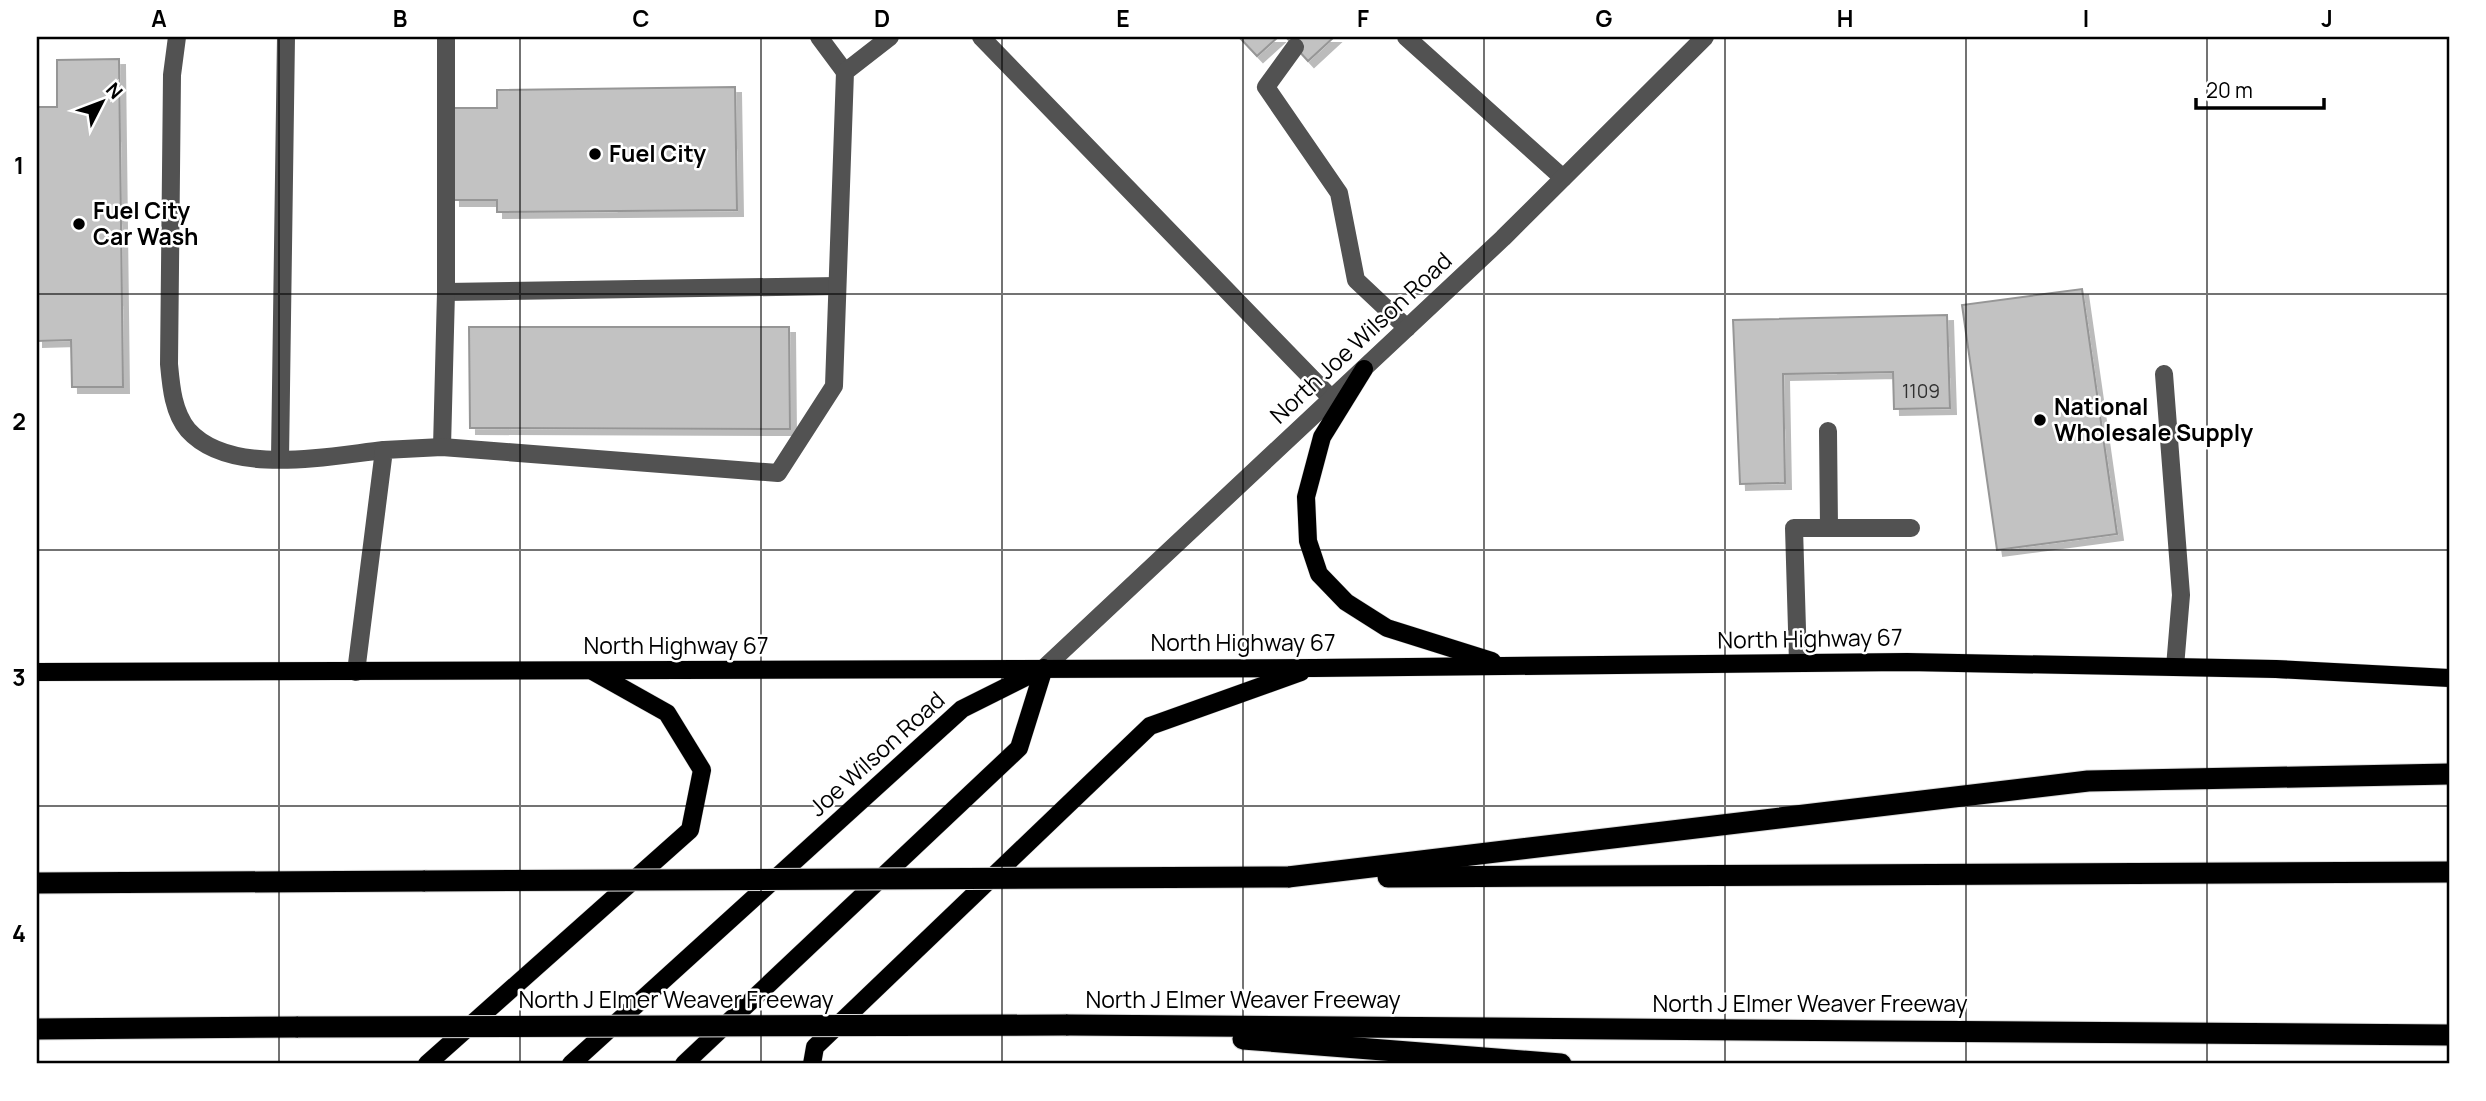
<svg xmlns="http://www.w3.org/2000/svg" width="2486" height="1101" viewBox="0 0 2486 1101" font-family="Manrope,sans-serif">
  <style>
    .building { fill: #c2c2c2; stroke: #969696; stroke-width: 2; filter: url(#shadow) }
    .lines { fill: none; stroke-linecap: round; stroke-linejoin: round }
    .major-casing { stroke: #dbdbdb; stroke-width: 19 }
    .highway-casing { stroke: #dbdbdb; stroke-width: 23 }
    .minor { stroke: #525252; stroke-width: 18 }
    .major { stroke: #000; stroke-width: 18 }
    .highway { stroke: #000; stroke-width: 21 }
    .highway-bridge-casing { stroke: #dbdbdb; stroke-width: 23; stroke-linecap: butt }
    .highway-bridge { stroke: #000; stroke-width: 21 }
    .grid { fill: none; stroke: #000; stroke-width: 2; stroke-opacity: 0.55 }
    .poi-dot { fill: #000; stroke: #fff; stroke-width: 2.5 }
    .labels { text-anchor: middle; stroke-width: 5; stroke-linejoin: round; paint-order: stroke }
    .number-label { font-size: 19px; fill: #303030 }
    .poi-label { font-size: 23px; font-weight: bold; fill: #000; stroke: #fff; text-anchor: start }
    .street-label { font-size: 23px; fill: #000; stroke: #fff }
    .neatline { fill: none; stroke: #000; stroke-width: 2.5 }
    .grid-label { font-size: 23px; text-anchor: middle; font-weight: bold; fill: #000 }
  </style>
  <defs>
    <filter id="shadow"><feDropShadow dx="6" dy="6" stdDeviation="0" flood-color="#0004"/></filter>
  </defs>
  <rect width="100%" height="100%" fill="#fff"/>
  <g class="building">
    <polygon points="1239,37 1278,37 1257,56"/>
    <polygon points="1286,37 1334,37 1308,61"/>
    <polygon points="119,59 123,387 72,387 71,340 37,341 37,107 57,107 57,60"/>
    <polygon points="735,87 737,210 497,212 497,200 454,200 453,108 497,108 497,90"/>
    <polygon points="2082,289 2117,534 1997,550 1962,305"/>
    <polygon points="1947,315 1950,408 1894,409 1893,372 1783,374 1785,483 1740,484 1733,320"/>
    <polygon points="469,327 789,327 790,429 470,428"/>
  </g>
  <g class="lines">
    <defs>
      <g id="major">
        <polyline points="1364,369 1322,437 1306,497 1308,541 1319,574 1346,602 1387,628 1492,661"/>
        <polyline points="37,672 1314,668 1907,662 2276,669 2449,678"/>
        <polyline points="427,1064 690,830 702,770 667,713 594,672"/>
        <polyline points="571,1064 962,709 1038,671"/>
        <polyline points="684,1064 1019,748 1044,668"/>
        <polyline points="812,1064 815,1047 1150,726 1301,672"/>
      </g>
      <g id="highway">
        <polyline points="1288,877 2088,781 2449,774"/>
        <polyline points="1388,877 2449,872"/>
        <polyline points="37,883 425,881"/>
        <polyline points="1066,1025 2449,1035"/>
        <polyline points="37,1029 298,1027"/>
        <polyline points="1243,1039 1561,1064"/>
      </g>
    </defs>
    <use href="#major" class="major-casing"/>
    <use href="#highway" class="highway-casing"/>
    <g class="minor">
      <path d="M177,37L172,75L169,364C171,386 173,412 188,430C230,477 328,456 384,450"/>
      <polyline points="819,37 845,72"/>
      <polyline points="981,37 1332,399"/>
      <polyline points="1406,37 1563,178"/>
      <polyline points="1295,47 1266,87 1339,193 1356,280 1407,328"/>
      <polyline points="446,292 837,286"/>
      <polyline points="2164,374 2181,595 2175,667"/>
      <polyline points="1828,431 1829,528"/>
      <polyline points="442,447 446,292 446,37"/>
      <polyline points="280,459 286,37"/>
      <polyline points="1798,663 1794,528 1911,528"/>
      <polyline points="1044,668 1503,238 1705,37"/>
      <polyline points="356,672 384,450 442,447 778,473 834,386 845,72 890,37"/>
    </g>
    <use href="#major" class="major"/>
    <use href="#highway" class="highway"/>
    <defs>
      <g id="highway-bridge">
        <polyline points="425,881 1288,877"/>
        <polyline points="298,1027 1066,1025"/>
      </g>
    </defs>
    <use href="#highway-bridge" class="highway-bridge-casing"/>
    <use href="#highway-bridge" class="highway-bridge"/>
  </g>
  <path class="grid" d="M279,37V1064M520,37V1064M761,37V1064M1002,37V1064M1243,37V1064M1484,37V1064M1725,37V1064M1966,37V1064M2207,37V1064M37,294H2449M37,550H2449M37,806H2449"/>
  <g class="poi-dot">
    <circle cx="595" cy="154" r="7"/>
    <circle cx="79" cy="224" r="7"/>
    <circle cx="2040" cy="420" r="7"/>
  </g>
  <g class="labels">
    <g class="number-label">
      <text x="1921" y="398">1109</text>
    </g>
    <g class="poi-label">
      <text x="609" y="162">Fuel City</text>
      <text x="93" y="219">Fuel City<tspan x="93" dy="26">Car Wash</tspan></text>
      <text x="2054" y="415">National<tspan x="2054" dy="26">Wholesale Supply</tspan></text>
    </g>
    <g class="street-label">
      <text transform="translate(1361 338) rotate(-43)" y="8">North Joe Wilson Road</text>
      <text transform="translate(1810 639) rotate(-1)" y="8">North Highway 67</text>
      <text x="1243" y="651">North Highway 67</text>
      <text x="676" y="654">North Highway 67</text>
      <text transform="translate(877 754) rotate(-42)" y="8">Joe Wilson Road</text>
      <text x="676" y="1008">North J Elmer Weaver Freeway</text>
      <text x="1243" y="1008">North J Elmer Weaver Freeway</text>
      <text x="1810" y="1012">North J Elmer Weaver Freeway</text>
    </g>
  </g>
  <rect width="2486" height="1101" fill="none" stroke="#ffffff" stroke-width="77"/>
  <g transform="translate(102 102) rotate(48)" stroke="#ffffff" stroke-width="5" paint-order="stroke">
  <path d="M0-5L12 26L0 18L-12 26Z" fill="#000000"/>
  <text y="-10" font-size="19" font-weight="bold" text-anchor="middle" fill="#000000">N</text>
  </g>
  <path d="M2196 98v10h128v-10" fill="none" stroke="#000000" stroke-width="3.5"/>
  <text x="2206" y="98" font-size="21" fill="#000000" stroke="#ffffff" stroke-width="5" paint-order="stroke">20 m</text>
  <rect x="38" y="38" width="2410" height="1024" class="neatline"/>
  <g class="grid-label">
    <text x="159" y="27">A</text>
    <text x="400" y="27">B</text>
    <text x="641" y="27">C</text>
    <text x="882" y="27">D</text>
    <text x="1123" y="27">E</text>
    <text x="1363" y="27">F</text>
    <text x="1604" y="27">G</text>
    <text x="1845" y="27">H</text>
    <text x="2086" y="27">I</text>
    <text x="2327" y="27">J</text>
    <text x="19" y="174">1</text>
    <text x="19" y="430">2</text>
    <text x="19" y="686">3</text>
    <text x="19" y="942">4</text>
  </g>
</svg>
